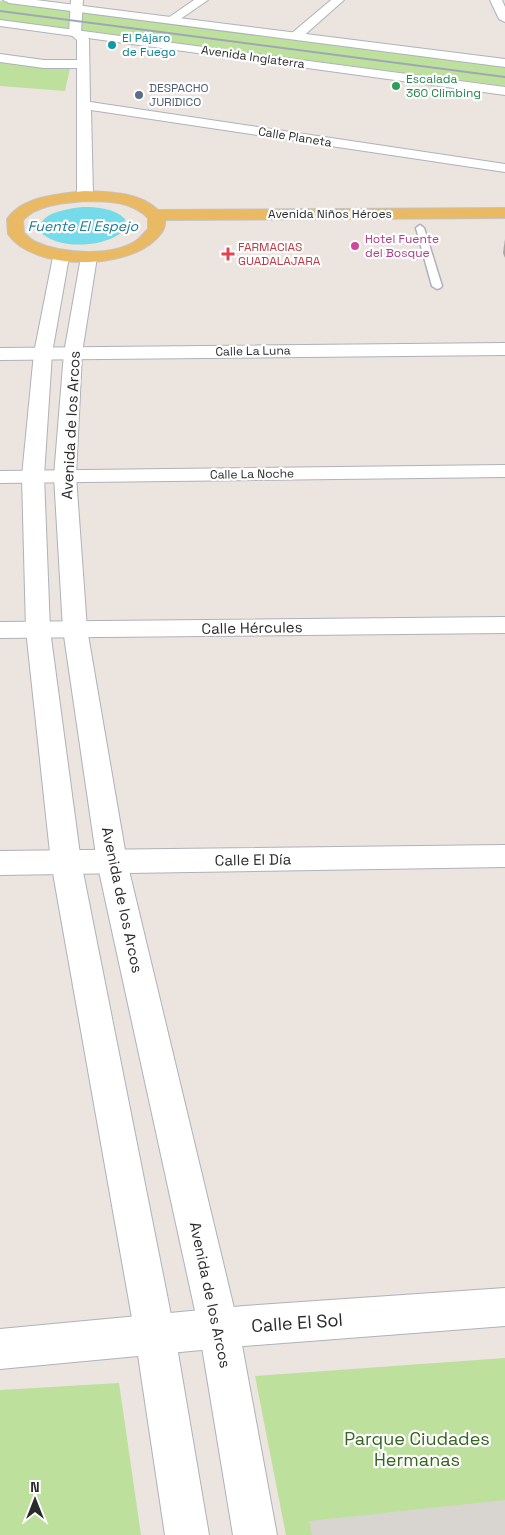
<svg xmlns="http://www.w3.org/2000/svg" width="505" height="1535" viewBox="0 0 505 1535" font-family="'Space Grotesk',sans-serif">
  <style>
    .green { fill: #bde09d }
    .plaza { fill: #d8d4d0 }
    .water { fill: #75dae9 }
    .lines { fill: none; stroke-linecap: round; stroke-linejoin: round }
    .lane-casing { stroke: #aeb2bb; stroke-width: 3 }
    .street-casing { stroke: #aeb2bb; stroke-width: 2 }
    .secondary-casing { stroke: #aeb2bb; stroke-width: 2 }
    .primary-casing { stroke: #c4c4c4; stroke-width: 2 }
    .lane { fill: #fff; fill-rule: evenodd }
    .street { fill: #fff; fill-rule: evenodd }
    .secondary { fill: #fff; fill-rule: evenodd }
    .primary { fill: #eab964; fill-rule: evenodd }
    .rail { stroke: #a0a6b4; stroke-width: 2 }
    .wall { fill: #a9a49f }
    .culture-dot { fill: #0f9aa8; stroke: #fff; stroke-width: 2 }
    .leisure-dot { fill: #2e9e5b; stroke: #fff; stroke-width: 2 }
    .service-dot { fill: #5c6f8a; stroke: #fff; stroke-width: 2 }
    .hotel-dot { fill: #d1479c; stroke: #fff; stroke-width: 2 }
    .health-dot { fill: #e0444e; stroke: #fff; stroke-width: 2 }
    .labels { text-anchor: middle; stroke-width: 4.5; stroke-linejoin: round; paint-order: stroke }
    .far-culture-label { font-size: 12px; fill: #0d838f; stroke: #fff; text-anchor: start }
    .far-street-label { font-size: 12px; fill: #2b2b2b; stroke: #fff }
    .far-leisure-label { font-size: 12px; fill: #27864d; stroke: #fff; text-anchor: start }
    .far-service-label { font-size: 12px; fill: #4e5e75; stroke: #fff; text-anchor: start }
    .far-hotel-label { font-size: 12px; fill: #b23c85; stroke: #fff; text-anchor: start }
    .far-health-label { font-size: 12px; fill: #be3a42; stroke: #fff; text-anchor: start }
    .far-water-label { font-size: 14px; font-style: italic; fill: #147b96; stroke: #fff }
    .street-label { font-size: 15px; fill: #2b2b2b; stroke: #fff }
    .near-street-label { font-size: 18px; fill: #2b2b2b; stroke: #fff }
    .near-park-label { font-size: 18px; fill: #36651e; stroke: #fff }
  </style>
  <rect width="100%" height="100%" fill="#ece4de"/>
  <g class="green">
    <polygon points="0,1 505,67 505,86 0,20"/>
    <polygon points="0,62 70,68 65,91 0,86"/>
    <polygon points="505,1358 505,1535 286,1535 255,1376"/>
    <polygon points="119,1383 141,1535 0,1535 0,1390"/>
  </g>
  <polygon class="plaza" points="505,1500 505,1535 312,1535 309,1521"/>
  <path class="water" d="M82,207C97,207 114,208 125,219L126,228C111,248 55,251 40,231C38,212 68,209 82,207Z"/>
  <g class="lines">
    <defs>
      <polygon id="lane" points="420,225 424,228 442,286 440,288 437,289 432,286 416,228"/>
      <g id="street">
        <polygon points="71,0 83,0 81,32 89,39 90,102 505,164 505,172 91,110 93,196 90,199 80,199 77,196 77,68 44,68 0,62 0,54 44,60 77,60 77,40 69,33"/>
        <polygon points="194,0 208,0 176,22 168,22 166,20 168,18"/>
        <polygon points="331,0 344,0 300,39 292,39 290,36 292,33"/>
        <polygon points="490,0 502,0 505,7 505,22 499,19"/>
        <polygon points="505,343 505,355 0,360 0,348"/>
        <polygon points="505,465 505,477 0,483 0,471"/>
        <polygon points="505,617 505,633 0,638 0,622"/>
        <polygon points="505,845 505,867 0,875 0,851"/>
        <polygon points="505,1288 505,1326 244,1346 0,1369 0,1329 244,1306"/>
      </g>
      <g id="secondary">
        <polygon points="3,0 36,0 505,59 505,67 9,3"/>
        <polygon points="0,20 505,87 505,95 0,26"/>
        <polygon points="61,252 67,253 69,257 52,353 44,476 50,630 81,862 175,1335 209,1535 165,1535 135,1335 51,862 26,630 22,476 34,353 53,257 55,253"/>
        <polygon points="89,252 95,253 97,257 82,353 76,476 87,629 127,862 239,1329 277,1535 233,1535 199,1329 97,862 63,629 54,476 64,353 81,257 83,253"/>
      </g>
      <path id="primary" d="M85,191C110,192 139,192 158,210L505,208V218L165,220C166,228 162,233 156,239C126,270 33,271 8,234L7,219C23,196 59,194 85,191ZM85,201C108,201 131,201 148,218V229C145,232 141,237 137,240C114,257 61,254 36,242C31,240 28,236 24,233L23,220C38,204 64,203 85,201Z"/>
    </defs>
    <use href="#lane" class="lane-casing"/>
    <use href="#street" class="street-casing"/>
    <use href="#secondary" class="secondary-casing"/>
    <use href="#primary" class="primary-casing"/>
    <use href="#lane" class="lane"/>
    <use href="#street" class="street"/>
    <use href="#secondary" class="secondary"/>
    <use href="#primary" class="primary"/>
    <polyline class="rail" points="0,11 505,77"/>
  </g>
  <polygon class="wall" points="505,239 505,258 503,253"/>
  <circle class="culture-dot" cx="112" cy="45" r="5"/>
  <circle class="leisure-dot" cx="396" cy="86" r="5"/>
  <circle class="service-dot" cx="139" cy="95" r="5"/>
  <circle class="hotel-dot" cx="355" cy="246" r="5"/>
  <path class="health-dot" d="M225.5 246.5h5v5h5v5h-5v5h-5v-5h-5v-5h5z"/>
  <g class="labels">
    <g class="far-culture-label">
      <text x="122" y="42">El Pájaro<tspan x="122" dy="14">de Fuego</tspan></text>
    </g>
    <g class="far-street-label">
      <text transform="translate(253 57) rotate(8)" y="4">Avenida Inglaterra</text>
      <text transform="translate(295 137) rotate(9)" y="4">Calle Planeta</text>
      <text x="330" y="218">Avenida Niños Héroes</text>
      <text transform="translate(253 351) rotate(-1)" y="4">Calle La Luna</text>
      <text transform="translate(252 474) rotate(-1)" y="4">Calle La Noche</text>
    </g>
    <g class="far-leisure-label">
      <text x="406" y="83">Escalada<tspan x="406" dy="14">360 Climbing</tspan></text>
    </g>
    <g class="far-service-label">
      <text x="149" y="92">DESPACHO<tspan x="149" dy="14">JURIDICO</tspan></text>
    </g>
    <g class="far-hotel-label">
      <text x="365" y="243">Hotel Fuente<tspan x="365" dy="14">del Bosque</tspan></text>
    </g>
    <g class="far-health-label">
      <text x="238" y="251">FARMACIAS<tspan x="238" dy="14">GUADALAJARA</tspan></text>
    </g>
    <g class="far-water-label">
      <text x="83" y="231">Fuente El Espejo</text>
    </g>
    <g class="street-label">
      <text transform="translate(71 425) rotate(-87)" y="5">Avenida de los Arcos</text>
      <text transform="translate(252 628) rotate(-1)" y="5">Calle Hércules</text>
      <text transform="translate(253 860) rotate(-1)" y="5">Calle El Día</text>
      <text transform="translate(122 900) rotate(78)" y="5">Avenida de los Arcos</text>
      <text transform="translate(210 1295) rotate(78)" y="5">Avenida de los Arcos</text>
    </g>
    <g class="near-street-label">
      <text transform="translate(297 1323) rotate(-4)" y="6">Calle El Sol</text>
    </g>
    <g class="near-park-label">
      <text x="417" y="1445">Parque Ciudades<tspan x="417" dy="21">Hermanas</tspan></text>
    </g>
  </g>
  <g transform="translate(35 1500)" stroke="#ffffff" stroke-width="4" paint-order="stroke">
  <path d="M0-4L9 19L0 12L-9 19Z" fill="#2b2b2b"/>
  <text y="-8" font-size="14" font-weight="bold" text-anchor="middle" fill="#2b2b2b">N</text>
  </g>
</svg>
